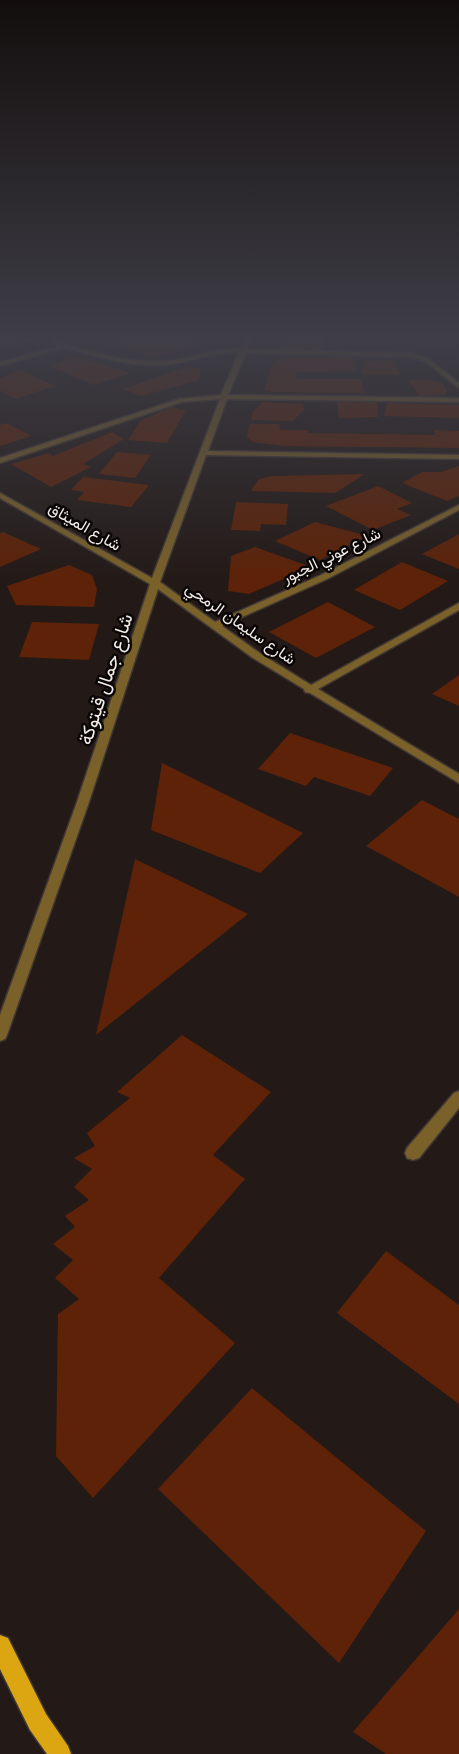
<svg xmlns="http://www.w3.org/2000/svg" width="459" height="1754" viewBox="0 0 459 1754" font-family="'Exo 2',Vazirmatn,sans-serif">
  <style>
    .building { fill: #5d2207 }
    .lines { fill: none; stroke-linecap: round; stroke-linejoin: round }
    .minor-casing { stroke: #403734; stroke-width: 3 }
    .major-casing { stroke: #403734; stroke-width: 3 }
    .minor { fill: #7a6129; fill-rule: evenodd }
    .major { fill: #dba611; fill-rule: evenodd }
    .labels { text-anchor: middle; stroke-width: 5; stroke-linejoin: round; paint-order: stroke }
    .far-street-label { font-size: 16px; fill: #f2ece9; stroke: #090605 }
    .street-label { font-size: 19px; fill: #f2ece9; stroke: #090605 }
  </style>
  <rect width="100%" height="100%" fill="#231a17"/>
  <g class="building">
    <polygon points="0,337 43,337 46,338 0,348"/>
    <polygon points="123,337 190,337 198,340 187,349 150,359 109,340"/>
    <polygon points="284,337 323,337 324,349 281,346"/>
    <polygon points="403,337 437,337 439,340 403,339"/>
    <polygon points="77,357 131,373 94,385 49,366"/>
    <polygon points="292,357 354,357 357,371 296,372 297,379 361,379 365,393 272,392 265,390 270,368 276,360"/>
    <polygon points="393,360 401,375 363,375 364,361"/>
    <polygon points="189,366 200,369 199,380 141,396 123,389"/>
    <polygon points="21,370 55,386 16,399 0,391 0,378"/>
    <polygon points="408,380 430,380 442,383 447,390 445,395 419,396"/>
    <polygon points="377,401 378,417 339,418 337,402"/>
    <polygon points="263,402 303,404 304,410 293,421 251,420 253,411"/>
    <polygon points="387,403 459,405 459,418 384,416"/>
    <polygon points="171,407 186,410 167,443 128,440 140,421"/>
    <polygon points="6,423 32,436 0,446 0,425"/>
    <polygon points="249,424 279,424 281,430 308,430 308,433 435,435 434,430 459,431 459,448 285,446 253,442 247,437"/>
    <polygon points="112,432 124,439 83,464 91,467 51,487 11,464 49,453 53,456"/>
    <polygon points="117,452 151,455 135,478 99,474"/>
    <polygon points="459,466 459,496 447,501 402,483 422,472 441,472"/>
    <polygon points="365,474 335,493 251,491 259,479 273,476"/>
    <polygon points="83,477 149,485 131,507 77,500 84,492 71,490"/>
    <polygon points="378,486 412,503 397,509 411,515 373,530 326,506"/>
    <polygon points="236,502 288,504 286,525 261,524 260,531 231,530"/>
    <polygon points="315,522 368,536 320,560 275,541"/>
    <polygon points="3,532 41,549 0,567 0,533"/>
    <polygon points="459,534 459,569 422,554"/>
    <polygon points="255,547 311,567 249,594 228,591 231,556"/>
    <polygon points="402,562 448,581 400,610 354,590"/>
    <polygon points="69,565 92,575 97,589 94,607 16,605 7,586"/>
    <polygon points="328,602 375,627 316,658 269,632"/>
    <polygon points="32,622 99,624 89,660 19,657"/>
    <polygon points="459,675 459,706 432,694"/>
    <polygon points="290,733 393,768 370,796 314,777 306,786 258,769"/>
    <polygon points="162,763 303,833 260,873 151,830"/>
    <polygon points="422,800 459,819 459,897 366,846"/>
    <polygon points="135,859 248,914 96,1035"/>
    <polygon points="182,1035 271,1092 213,1155 245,1179 159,1278 235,1343 93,1498 56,1456 58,1314 79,1299 55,1278 73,1260 53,1244 75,1227 65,1216 89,1200 74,1187 92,1169 74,1158 95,1146 87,1133 130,1098 117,1092"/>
    <polygon points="386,1251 459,1305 459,1404 337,1313"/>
    <polygon points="252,1388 426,1531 339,1663 158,1489"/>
    <polygon points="459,1609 459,1754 386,1754 353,1732"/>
  </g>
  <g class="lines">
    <defs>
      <g id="minor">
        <path d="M48,337H55L62,341L63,344C96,352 130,364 165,361C193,358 211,348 241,349L246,337H252L247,349L411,353L429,359L459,383V388L425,361L410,357L246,353L228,395L459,398V402L227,399L208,451L459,455V459L206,455L160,582L215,622L321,575L459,505V510L327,579L222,626L261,654L311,685L459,603V610L318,689L459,774V783L310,693L305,692L304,689L253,658L158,589L89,802L7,1035L5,1039L0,1041V1015L77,802L150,584L0,498V493L152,578L220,399L182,402L0,463V458L179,399L221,395L239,352C212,352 190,363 164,365C129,367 95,356 61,347L60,349L0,366V362L55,347L57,343Z"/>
        <polygon points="459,1091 459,1108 419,1158 413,1160 407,1158 405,1153 407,1148 454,1093"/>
      </g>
      <polygon id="major" points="0,1635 8,1638 46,1714 68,1746 71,1754 47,1754 30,1730 0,1669"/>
    </defs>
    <use href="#minor" class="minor-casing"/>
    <use href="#major" class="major-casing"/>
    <use href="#minor" class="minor"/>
    <use href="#major" class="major"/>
  </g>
  <linearGradient id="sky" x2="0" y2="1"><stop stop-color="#130e0d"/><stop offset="0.58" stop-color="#3f3e47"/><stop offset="1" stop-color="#3f3e47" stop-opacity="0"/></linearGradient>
  <rect width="459" height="582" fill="url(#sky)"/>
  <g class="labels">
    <g class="far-street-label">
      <text transform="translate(85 526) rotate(30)" y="6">شارع الميثاق</text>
      <text transform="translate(331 555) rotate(-26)" y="6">شارع عوني الجبور</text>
      <text transform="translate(241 623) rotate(35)" y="6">شارع سليمان الرمحي</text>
    </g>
    <g class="street-label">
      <text transform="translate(105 679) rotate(-72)" y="7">شارع جمال قيتوكة</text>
    </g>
  </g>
</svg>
